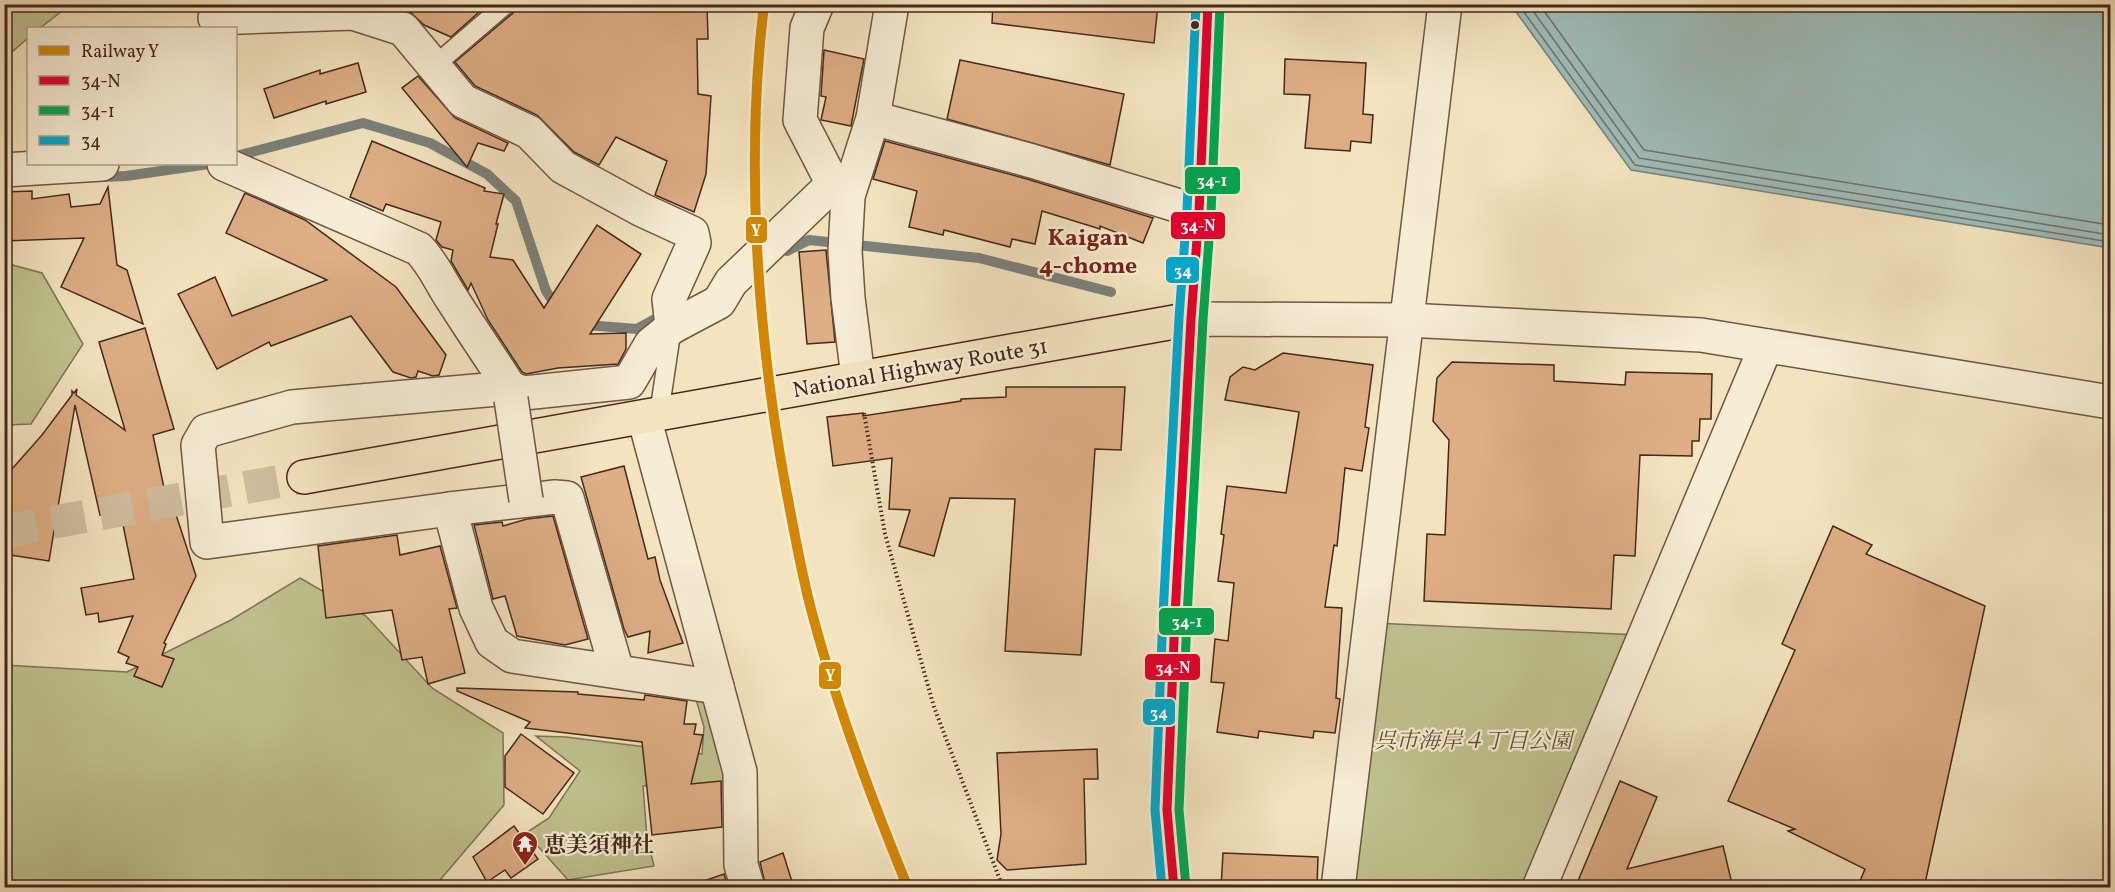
<svg xmlns="http://www.w3.org/2000/svg" width="2115" height="892" viewBox="0 0 2115 892" font-family="Vollkorn,'Noto Serif JP',serif">
  <style>
    .green { fill: #bfc28f; stroke: #827456; stroke-width: 1.5 }
    .water { fill: #9ebdba; stroke: #7b817b; stroke-width: 1.5 }
    .lines { fill: none; stroke-linecap: round; stroke-linejoin: round }
    .shore { stroke: #72726c; stroke-width: 1.5 }
    .stream { stroke: #7b817b; stroke-width: 10 }
    .building { fill: #deae85; stroke: #46271d; stroke-width: 1.5 }
    .trunk-tunnel { stroke: #d0be9f; stroke-width: 33; stroke-dasharray: 33 16; stroke-linecap: butt }
    .service-casing { stroke: #715646; stroke-width: 21 }
    .minor-casing { stroke: #715646; stroke-width: 36 }
    .tertiary-casing { stroke: #715646; stroke-width: 36 }
    .trunk-casing { stroke: #46271d; stroke-width: 36 }
    .path { stroke: #46271d; stroke-width: 4; stroke-dasharray: 1.5 3; stroke-linecap: butt }
    .service { stroke: #f7edd5; stroke-width: 18 }
    .minor { stroke: #f7edd5; stroke-width: 33 }
    .tertiary { stroke: #f7edd5; stroke-width: 33 }
    .trunk { stroke: #f3e4bf; stroke-width: 33 }
    .minor-bridge-casing { stroke: #715646; stroke-width: 36; stroke-linecap: butt }
    .minor-bridge { stroke: #f7edd5; stroke-width: 33 }
    .bus-1-casing { stroke: #f7edd5; stroke-width: 14 }
    .bus-2-casing { stroke: #f7edd5; stroke-width: 14 }
    .bus-3-casing { stroke: #f7edd5; stroke-width: 14 }
    .bus-1 { stroke: #e4002b; stroke-width: 9 }
    .bus-2 { stroke: #00a651; stroke-width: 9 }
    .bus-3 { stroke: #00a9ce; stroke-width: 9 }
    .rail-1-casing { stroke: #f7edd5; stroke-width: 15 }
    .rail-1 { stroke: #d28704; stroke-width: 10 }
    .bus-dot { fill: #46271d; stroke: #f7edd5; stroke-width: 2 }
    .labels { text-anchor: middle; stroke-width: 4.5; stroke-linejoin: round; paint-order: stroke }
    .street-label { font-size: 22px; fill: #46271d; stroke: #f7edd5 }
    .park-label { font-size: 22px; font-style: italic; fill: #644e3a; stroke: #f7edd5 }
    .poi-label { font-size: 22px; font-weight: bold; fill: #46271d; stroke: #f7edd5; text-anchor: start }
    .neighbourhood-label { font-size: 24px; font-weight: bold; fill: #7a1f14; stroke: #f7edd5 }
    .line-badge { stroke: #f7edd5; stroke-width: 2 }
    .badge-label { font-size: 16px; text-anchor: middle; font-weight: bold; fill: #fff }
  </style>
  <rect width="100%" height="100%" fill="#f3e4bf"/>
  <filter id="stains"><feTurbulence type="fractalNoise" baseFrequency=".00333" numOctaves="4"/><feColorMatrix values="0 0 0 0 .2 0 0 0 0 .09 0 0 0 0 .02 0 0 0 .5 -.17"/></filter>
  <radialGradient id="worn" r=".72"><stop offset=".6" stop-color="#630" stop-opacity="0"/><stop offset="1" stop-color="#630" stop-opacity=".3"/></radialGradient>
  <g class="green">
    <polygon points="5,4 70,4 70,5 40,28 28,28 28,38 5,58"/>
    <polygon points="5,263 42,273 83,344 31,424 5,425"/>
    <polygon points="300,578 366,616 432,688 503,733 504,805 434,887 5,887 4,665 127,672 231,620"/>
    <polygon points="1374,623 1639,635 1533,887 1343,888"/>
    <polygon points="693,689 713,690 735,782 643,786 647,838 654,866 568,880 526,833 549,818 580,771 536,736 566,737 702,754 704,727"/>
  </g>
  <polygon class="water" points="1511,5 2110,5 2110,248 1631,170"/>
  <g class="lines">
    <g class="shore">
      <polyline points="1518,4 1635,165 2110,242"/>
      <polyline points="1528,4 1639,158 2110,235"/>
      <polyline points="1539,4 1644,150 2110,225"/>
    </g>
    <g class="stream">
      <polyline points="236,156 363,123 430,143 487,174 516,201 546,291 558,309"/>
      <polyline points="101,177 126,176 209,164"/>
      <polyline points="787,251 809,240 979,258 1111,292"/>
      <polyline points="582,322 586,325 637,329 666,313"/>
    </g>
  </g>
  <g class="building">
    <polygon points="388,4 488,4 451,37 424,25 409,11"/>
    <polygon points="517,4 707,4 708,39 697,39 698,94 711,96 706,174 694,212 655,195 667,161 616,137 599,165 574,152 537,115 475,86 455,62 513,13"/>
    <polygon points="993,4 1158,4 1154,43 992,23"/>
    <polygon points="824,50 864,59 851,126 821,120 826,97 821,96"/>
    <polygon points="1285,59 1366,63 1363,114 1373,115 1371,143 1351,141 1350,151 1305,148 1310,95 1284,94"/>
    <polygon points="960,60 1124,94 1110,165 947,119"/>
    <polygon points="358,63 366,92 326,104 326,101 274,118 264,89 320,70 320,74"/>
    <polygon points="418,76 455,118 508,143 504,151 478,143 467,167 402,88"/>
    <polygon points="372,141 485,188 484,191 504,194 496,224 498,224 490,257 513,260 544,308 597,225 641,254 590,334 626,333 626,349 618,364 558,368 526,374 522,372 488,320 471,283 468,290 451,261 453,250 442,247 436,240 441,222 386,204 383,211 350,197"/>
    <polygon points="885,141 1027,179 1153,218 1143,243 1100,226 1100,229 1042,211 1035,244 1012,239 1010,247 944,230 943,235 909,227 917,191 873,179"/>
    <polygon points="108,187 117,265 127,270 143,324 61,287 84,238 4,241 4,192 32,191 32,199 69,194 71,207 100,204"/>
    <polygon points="245,193 305,220 396,287 446,355 439,375 433,376 418,371 416,377 411,378 393,372 351,316 271,346 269,342 217,369 178,294 215,277 232,316 327,280 226,233"/>
    <polygon points="826,250 835,342 807,344 799,252"/>
    <polygon points="145,328 174,429 153,435 164,488 167,487 196,576 164,643 166,644 162,655 174,659 162,687 134,676 138,667 126,663 129,657 118,652 133,616 99,622 98,613 86,615 81,588 134,579 120,510 100,515 75,405 49,561 4,554 4,478 42,435 72,395 72,391 74,393 77,389 76,395 125,430 99,342"/>
    <polygon points="1283,353 1373,365 1365,427 1369,428 1362,471 1345,468 1337,546 1334,545 1325,607 1342,608 1336,698 1340,699 1335,733 1314,731 1313,738 1259,731 1258,738 1217,732 1224,683 1211,682 1215,639 1228,641 1234,583 1218,581 1224,535 1221,534 1227,486 1286,493 1299,412 1225,400 1230,377 1243,367 1255,370"/>
    <polygon points="1452,362 1554,365 1554,381 1625,385 1626,372 1712,374 1711,419 1700,419 1699,441 1692,441 1692,456 1640,455 1635,556 1614,555 1611,609 1424,601 1427,534 1445,535 1449,440 1433,421 1437,378"/>
    <polygon points="1006,387 1125,387 1121,450 1095,449 1081,655 1005,651 1015,499 950,498 934,556 899,546 910,510 889,509 892,458 833,466 827,417 863,413 863,416 961,401 961,399 1006,397"/>
    <polygon points="624,466 648,559 655,557 660,580 683,643 648,653 650,631 628,637 624,629 581,477"/>
    <polygon points="553,516 588,639 565,645 517,636 505,596 493,599 474,525 502,522 503,526 527,519"/>
    <polygon points="1833,526 1872,545 1866,554 1985,606 1924,888 1857,888 1865,869 1788,831 1795,829 1728,801 1795,650 1782,644"/>
    <polygon points="397,535 400,555 440,546 457,608 449,609 465,673 428,684 422,657 402,660 392,610 326,618 318,546"/>
    <polygon points="457,688 578,692 578,694 644,700 645,695 687,701 684,724 696,724 694,734 703,735 691,784 721,781 722,827 652,835 642,742 525,728 530,722 457,691"/>
    <polygon points="521,734 574,773 543,814 505,787 505,756"/>
    <polygon points="1097,749 1098,779 1084,779 1086,864 1007,870 997,860 1001,834 997,753"/>
    <polygon points="1620,781 1657,797 1627,869 1723,846 1733,888 1575,888"/>
    <polygon points="514,826 538,859 511,878 505,870 487,882 473,857"/>
    <polygon points="783,853 794,888 766,888 760,862"/>
    <polygon points="1223,853 1318,857 1317,888 1221,888"/>
    <polygon points="724,874 728,888 699,888 698,883"/>
  </g>
  <g class="lines">
    <polyline class="trunk-tunnel" points="4,531 304,477"/>
    <defs>
      <g id="service">
        <polyline points="434,66 506,4"/>
        <polyline points="659,414 672,327"/>
      </g>
      <g id="minor">
        <polyline points="817,4 807,28 800,120 833,184 848,196"/>
        <polyline points="215,18 353,13 403,29 463,101 529,132 563,167 642,210 692,233 694,243 669,299 672,327 651,344 629,382 524,393 510,388 511,399"/>
        <polyline points="873,118 1032,161 1199,212"/>
        <path d="M224,164L419,249C434,265 440,281 452,299C471,329 491,358 510,388L292,407L206,431L198,445L207,542L450,509"/>
        <polyline points="4,170 102,164"/>
        <polyline points="672,327 719,302 731,282 833,184"/>
        <polyline points="858,377 848,298 845,251 848,196 873,118 892,4"/>
        <polyline points="644,417 740,772 741,865 748,888"/>
        <polyline points="617,671 567,498 555,497 450,509 476,608 492,642 512,656 717,687"/>
        <polyline points="1539,888 1766,346"/>
      </g>
      <g id="tertiary">
        <polyline points="1174,888 1167,810 1175,616 1191,319 1406,320 1701,335 2110,402"/>
        <polyline points="1338,888 1445,4"/>
      </g>
      <polyline id="trunk" points="304,477 1191,319 1199,212 1208,4"/>
    </defs>
    <use href="#service" class="service-casing"/>
    <use href="#minor" class="minor-casing"/>
    <use href="#tertiary" class="tertiary-casing"/>
    <use href="#trunk" class="trunk-casing"/>
    <polyline class="path" points="864,413 885,534 934,707 1003,888"/>
    <use href="#service" class="service"/>
    <use href="#minor" class="minor"/>
    <use href="#tertiary" class="tertiary"/>
    <use href="#trunk" class="trunk"/>
    <defs>
      <polyline id="minor-bridge" points="511,399 526,500"/>
    </defs>
    <use href="#minor-bridge" class="minor-bridge-casing"/>
    <use href="#minor-bridge" class="minor-bridge"/>
    <defs>
      <polyline id="bus-1" points="1174,888 1167,810 1175,616 1191,319 1199,212 1208,4"/>
      <polyline id="bus-2" points="1186,887 1179,810 1187,617 1203,320 1211,213 1220,5"/>
      <polyline id="bus-3" points="1162,888 1155,810 1163,615 1179,318 1187,211 1196,4"/>
    </defs>
    <use href="#bus-1" class="bus-1-casing"/>
    <use href="#bus-2" class="bus-2-casing"/>
    <use href="#bus-3" class="bus-3-casing"/>
    <use href="#bus-1" class="bus-1"/>
    <use href="#bus-2" class="bus-2"/>
    <use href="#bus-3" class="bus-3"/>
    <defs>
      <path id="rail-1" d="M764,4C745,162 757,333 786,489C794,530 801,572 812,613C837,707 871,798 908,888"/>
    </defs>
    <use href="#rail-1" class="rail-1-casing"/>
    <use href="#rail-1" class="rail-1"/>
  </g>
  <defs>
    <symbol id="temple-pin" viewBox="-11 -11 22 30"><path d="M0 17L-7.5 6A9.5 9.5 0 1 1 7.5 6Z" fill="#8f2418" stroke="#f7edd5"/><path d="M0-6L5-2H3V0L6.5 2.5H4V6H1.5V3h-3V6H-4V2.5H-6.5L-3 0V-2H-5Z" fill="#fff"/></symbol>
  </defs>
  <g fill-rule="evenodd">
    <use href="#temple-pin" x="510" y="829" width="30" height="40"/>
  </g>
  <circle class="bus-dot" cx="1195" cy="25" r="5"/>
  <g class="labels">
    <g class="street-label">
      <text transform="translate(920 367) rotate(-10)" y="8">National Highway Route 31</text>
    </g>
    <g class="park-label">
      <text x="1473" y="748">呉市海岸４丁目公園</text>
    </g>
    <g class="poi-label">
      <text x="544" y="852">恵美須神社</text>
    </g>
    <g class="neighbourhood-label">
      <text x="1088" y="245">Kaigan<tspan x="1088" dy="28">4-chome</tspan></text>
    </g>
  </g>
  <g class="line-badge">
    <rect x="1184" y="166" width="57" height="29" rx="6" fill="#00a651"/>
    <rect x="1170" y="211" width="56" height="29" rx="6" fill="#e4002b"/>
    <rect x="745" y="216" width="23" height="28" rx="6" fill="#d28704"/>
    <rect x="1165" y="256" width="35" height="28" rx="6" fill="#00a9ce"/>
    <rect x="1158" y="607" width="57" height="29" rx="6" fill="#00a651"/>
    <rect x="1144" y="653" width="57" height="28" rx="6" fill="#e4002b"/>
    <rect x="818" y="661" width="24" height="29" rx="6" fill="#d28704"/>
    <rect x="1142" y="698" width="34" height="28" rx="6" fill="#00a9ce"/>
  </g>
  <g class="badge-label">
    <text x="1212" y="186">34-1</text>
    <text x="1198" y="231">34-N</text>
    <text x="756" y="236">Y</text>
    <text x="1183" y="276">34</text>
    <text x="1187" y="627">34-1</text>
    <text x="1173" y="673">34-N</text>
    <text x="830" y="681">Y</text>
    <text x="1159" y="718">34</text>
  </g>
  <rect width="2115" height="892" fill="none" stroke="#f3e4bf" stroke-width="24"/>
  <rect x="6" y="6" width="2103" height="880" fill="none" stroke="#46271d" stroke-width="3"/>
  <rect x="12" y="12" width="2091" height="868" fill="none" stroke="#46271d" stroke-width="1.5"/>
  <rect x="27" y="27" width="210" height="138" fill="#f7edd5" stroke="#b09e8b" stroke-width="1.5"/>
  <rect x="39" y="46" width="30" height="9" fill="#d28704" stroke="#b09e8b" stroke-width="1.5"/>
  <text x="81" y="57" font-size="18" fill="#46271d">Railway Y</text>
  <rect x="39" y="76" width="30" height="9" fill="#e4002b" stroke="#b09e8b" stroke-width="1.5"/>
  <text x="81" y="87" font-size="18" fill="#46271d">34-N</text>
  <rect x="39" y="106" width="30" height="9" fill="#00a651" stroke="#b09e8b" stroke-width="1.5"/>
  <text x="81" y="117" font-size="18" fill="#46271d">34-1</text>
  <rect x="39" y="136" width="30" height="9" fill="#00a9ce" stroke="#b09e8b" stroke-width="1.5"/>
  <text x="81" y="147" font-size="18" fill="#46271d">34</text>
  <rect width="100%" height="100%" filter="url(#stains)"/>
  <rect width="100%" height="100%" fill="url(#worn)"/>
</svg>
